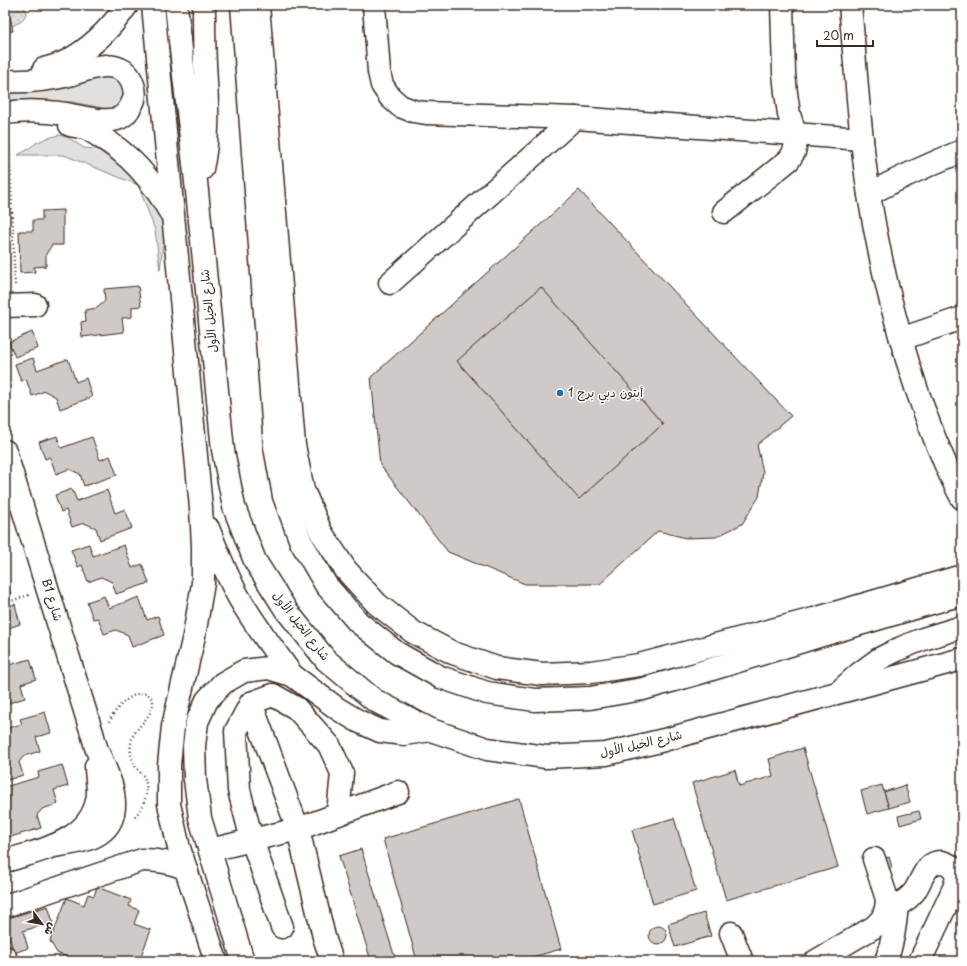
<svg xmlns="http://www.w3.org/2000/svg" width="967" height="966" viewBox="0 0 967 966" font-family="'Playpen Sans','Playpen Sans Arabic',sans-serif">
  <style>
    .grass { fill: url(#grass-dots); stroke: #8e857e }
    .garden { fill: #e2e0de; stroke: #8e857e }
    .building { fill: #cfcac7; stroke: #3b2a1e }
    .lines { fill: none; stroke-linecap: round; stroke-linejoin: round }
    .minor-casing { stroke: #3b2a1e; stroke-width: 25 }
    .major-casing { stroke: #3b2a1e; stroke-width: 25 }
    .path { stroke: #3b2a1e; stroke-width: 2.5; stroke-dasharray: 1 3; stroke-linecap: butt }
    .minor { stroke: #fff; stroke-width: 22 }
    .major { stroke: #fff; stroke-width: 22 }
    .poi-dot { fill: #1f6fb2; stroke: #fff; stroke-width: 1.5 }
    .labels { text-anchor: middle; stroke-width: 3; stroke-linejoin: round; paint-order: stroke }
    .street-label { font-size: 12px; fill: #3b2a1e; stroke: #fff }
    .poi-label { font-size: 12px; fill: #3b2a1e; stroke: #fff; text-anchor: start }
  </style>
  <defs>
    <pattern id="grass-dots" width="8" height="8" patternUnits="userSpaceOnUse"><rect width="8" height="8" fill="#e2e0de"/><path d="M2 2h.1M6 6h.1" fill="none" stroke="#c3c0be" stroke-width="1.8" stroke-linecap="round"/></pattern>
  </defs>
  <rect width="100%" height="100%" fill="#fff"/>
  <filter id="ink" filterUnits="userSpaceOnUse"><feTurbulence type="fractalNoise" baseFrequency=".025" numOctaves="2"/><feDisplacementMap in="SourceGraphic" scale="8" xChannelSelector="R" yChannelSelector="G"/><feConvolveMatrix kernelMatrix="1 2 1 2 8 2 1 2 1" color-interpolation-filters="sRGB"/></filter>
  <g filter="url(#ink)">
    <polygon class="grass" points="5,5 24,5 26,14 22,21 12,26 10,17 5,18"/>
    <g class="garden">
      <polygon points="120,72 127,101 113,110 72,102 34,101 5,103 5,88"/>
      <polygon points="60,135 69,138 84,148 97,149 112,160 127,167 163,217 164,237 160,270 155,230 138,185 64,155 18,155 27,150 36,143 47,138"/>
    </g>
    <g class="building">
      <polygon points="10,17 13,31 5,32 5,18"/>
      <polygon points="579,190 791,416 757,445 763,472 759,497 742,524 716,537 686,538 658,531 600,584 525,584 448,552 380,465 371,377"/>
      <polygon points="63,210 63,245 52,245 46,254 46,266 34,267 35,272 20,273 19,231 33,231 33,220 42,220 42,211"/>
      <polygon points="138,286 141,306 132,307 132,317 122,318 124,332 82,337 81,322 86,321 85,310 97,308 105,301 104,289"/>
      <polygon points="541,287 663,424 579,499 457,361"/>
      <polygon points="32,332 38,348 15,357 9,342"/>
      <polygon points="33,358 37,370 68,359 76,382 86,378 92,397 60,409 56,397 45,391 32,396 26,379 21,381 15,364"/>
      <polygon points="57,436 61,448 92,437 100,460 110,456 117,475 84,486 80,474 69,469 56,474 50,457 45,459 39,442"/>
      <polygon points="72,489 77,501 107,490 115,513 125,509 132,528 100,540 96,528 84,523 72,527 66,510 61,512 55,495"/>
      <polygon points="89,544 93,556 124,545 132,568 142,564 149,583 116,594 112,582 101,577 88,582 82,565 78,567 71,550"/>
      <polygon points="5,575 11,595 5,597"/>
      <polygon points="104,596 109,608 139,597 147,620 158,616 164,635 132,647 128,635 116,630 104,634 98,618 93,619 87,602"/>
      <polygon points="15,604 20,624 6,629 10,643 5,644 5,607"/>
      <polygon points="30,659 36,679 21,684 25,698 9,703 5,708 5,671 7,671 5,666"/>
      <polygon points="45,712 51,733 36,737 40,751 24,756 19,762 23,775 5,781 5,729 22,724 20,719"/>
      <polygon points="803,748 838,867 726,900 692,783 735,770 739,786 773,776 769,759"/>
      <polygon points="62,765 68,786 54,790 58,804 42,809 37,815 41,828 7,838 5,833 5,804 7,803 5,795 5,787 39,777 38,772"/>
      <polygon points="882,785 889,808 867,814 861,791"/>
      <polygon points="905,785 910,802 889,808 884,792"/>
      <polygon points="519,799 561,949 518,961 417,961 383,839"/>
      <polygon points="919,811 921,819 900,825 898,816"/>
      <polygon points="674,818 696,891 653,904 632,830"/>
      <polygon points="361,849 396,961 371,961 339,856"/>
      <polygon points="889,857 892,867 881,871 878,860"/>
      <polygon points="97,887 131,900 129,906 139,910 134,924 151,930 139,961 77,961 57,953 50,941 67,898 84,905 88,894 94,896"/>
      <polygon points="48,906 53,922 23,931 28,948 14,953 5,922 5,919"/>
      <polygon points="704,913 711,936 675,947 668,924"/>
      <circle cx="658" cy="935" r="9"/>
    </g>
    <g class="lines">
      <defs>
        <g id="minor">
          <polyline points="153,5 201,508 203,546 203,583 194,636 173,726 169,765 169,804 179,848 216,961"/>
          <polyline points="374,5 379,72 382,85 390,97 400,106 413,111 426,113 575,118 862,139"/>
          <path d="M850,5C856,68 859,132 869,195C884,286 908,378 945,463C950,475 956,487 962,498"/>
          <path d="M44,69C51,67 59,65 65,62C91,49 111,28 127,5"/>
          <path d="M5,81C27,82 48,80 69,75C79,72 97,65 107,66C113,66 119,68 124,71C133,78 138,94 132,104C129,110 124,117 117,119C101,123 82,117 66,114C45,111 26,110 5,113"/>
          <path d="M70,125C75,126 80,127 85,128C90,130 94,133 99,136C130,154 153,181 170,212"/>
          <path d="M869,194C899,178 930,164 962,151"/>
          <polyline points="724,212 789,160 794,152 796,143 795,134 789,114 786,93 784,73 782,5"/>
          <polyline points="390,283 575,118"/>
          <polyline points="5,306 35,305"/>
          <polyline points="901,339 962,318"/>
          <path d="M5,451C34,543 62,635 90,727C93,734 94,742 97,750C105,769 118,792 113,814C107,840 75,843 53,846"/>
          <path d="M208,528C217,551 226,574 238,596C254,624 273,649 292,675"/>
          <polyline points="251,703 273,695 296,708 329,745 342,773 338,814"/>
          <polyline points="210,850 298,829 398,792"/>
          <path d="M5,861C41,850 94,841 98,794C98,785 96,775 96,766"/>
          <path d="M5,906L142,860C158,860 170,862 185,868"/>
          <path d="M886,909C897,906 907,901 914,892C922,881 925,861 942,862C947,863 952,866 955,871C958,876 956,882 954,888L920,961"/>
          <polyline points="282,927 252,840 239,790 236,731 251,703 298,829 324,937 332,961"/>
          <polyline points="731,933 742,961"/>
          <polyline points="5,957 6,961"/>
          <polyline points="243,961 200,818 195,779 194,746 197,722 207,700 223,683 244,671 268,668 292,675 338,709 358,721 380,731 404,734 431,730"/>
          <polyline points="816,961 874,927 882,919 886,909 887,899 874,859"/>
          <path d="M886,961C893,942 895,926 897,906"/>
        </g>
        <g id="major">
          <polyline points="176,5 197,191 223,450 234,507 255,561 286,610 326,660 374,700 431,730 487,749 546,757 606,754 664,740 962,659"/>
          <polyline points="242,5 275,447 284,496 301,542 326,585 358,622 397,653 440,677 487,693 535,700 590,698 643,689 696,674 819,636 962,594"/>
          <polyline points="258,5 294,445 303,490 321,532 346,570 377,604 413,632 453,653 497,668 542,674 591,672 639,665 814,619 962,576"/>
          <path d="M202,169C210,134 207,100 205,64C204,44 204,25 204,5"/>
          <polyline points="842,689 860,673 879,659 901,648 923,639 962,627"/>
        </g>
      </defs>
      <use href="#minor" class="minor-casing"/>
      <use href="#major" class="major-casing"/>
      <g class="path">
        <polyline points="5,136 9,136 15,287"/>
        <polyline points="5,603 29,595"/>
        <path d="M109,722C112,717 115,711 119,707C126,699 144,685 152,699C158,711 136,727 132,738C131,742 130,750 131,753C131,758 134,764 136,768C139,771 142,774 144,777C150,791 144,809 133,818"/>
      </g>
      <use href="#minor" class="minor"/>
      <use href="#major" class="major"/>
    </g>
  </g>
  <circle class="poi-dot" cx="560" cy="393" r="4"/>
  <g class="labels">
    <g class="street-label">
      <text transform="translate(209 311) rotate(-96)" y="4">شارع الخيل الأول</text>
      <text transform="translate(52 600) rotate(73)" y="4">B1 شارع</text>
      <text transform="translate(301 626) rotate(52)" y="4">شارع الخيل الأول</text>
      <text transform="translate(641 744) rotate(-13)" y="4">شارع الخيل الأول</text>
    </g>
    <g class="poi-label">
      <text x="568" y="397">أبتون دبي برج 1</text>
    </g>
  </g>
  <rect width="967" height="966" fill="none" stroke="#fff" stroke-width="20"/>
  <rect x="10" y="10" width="947" height="946" fill="none" stroke="#3b2a1e" stroke-width="1.5" filter="url(#ink)"/>
  <g transform="translate(42 924) rotate(122)" stroke="#ffffff" stroke-width="3" paint-order="stroke">
  <path d="M0-3L7 15L0 10L-7 15Z" fill="#3b2a1e"/>
  <text y="-6" font-size="11" font-weight="bold" text-anchor="middle" fill="#3b2a1e">ش</text>
  </g>
  <path d="M817 40v6h56v-6" fill="none" stroke="#3b2a1e" stroke-width="2"/>
  <text x="823" y="40" font-size="12" fill="#3b2a1e" stroke="#ffffff" stroke-width="3" paint-order="stroke">20 m</text>
</svg>
